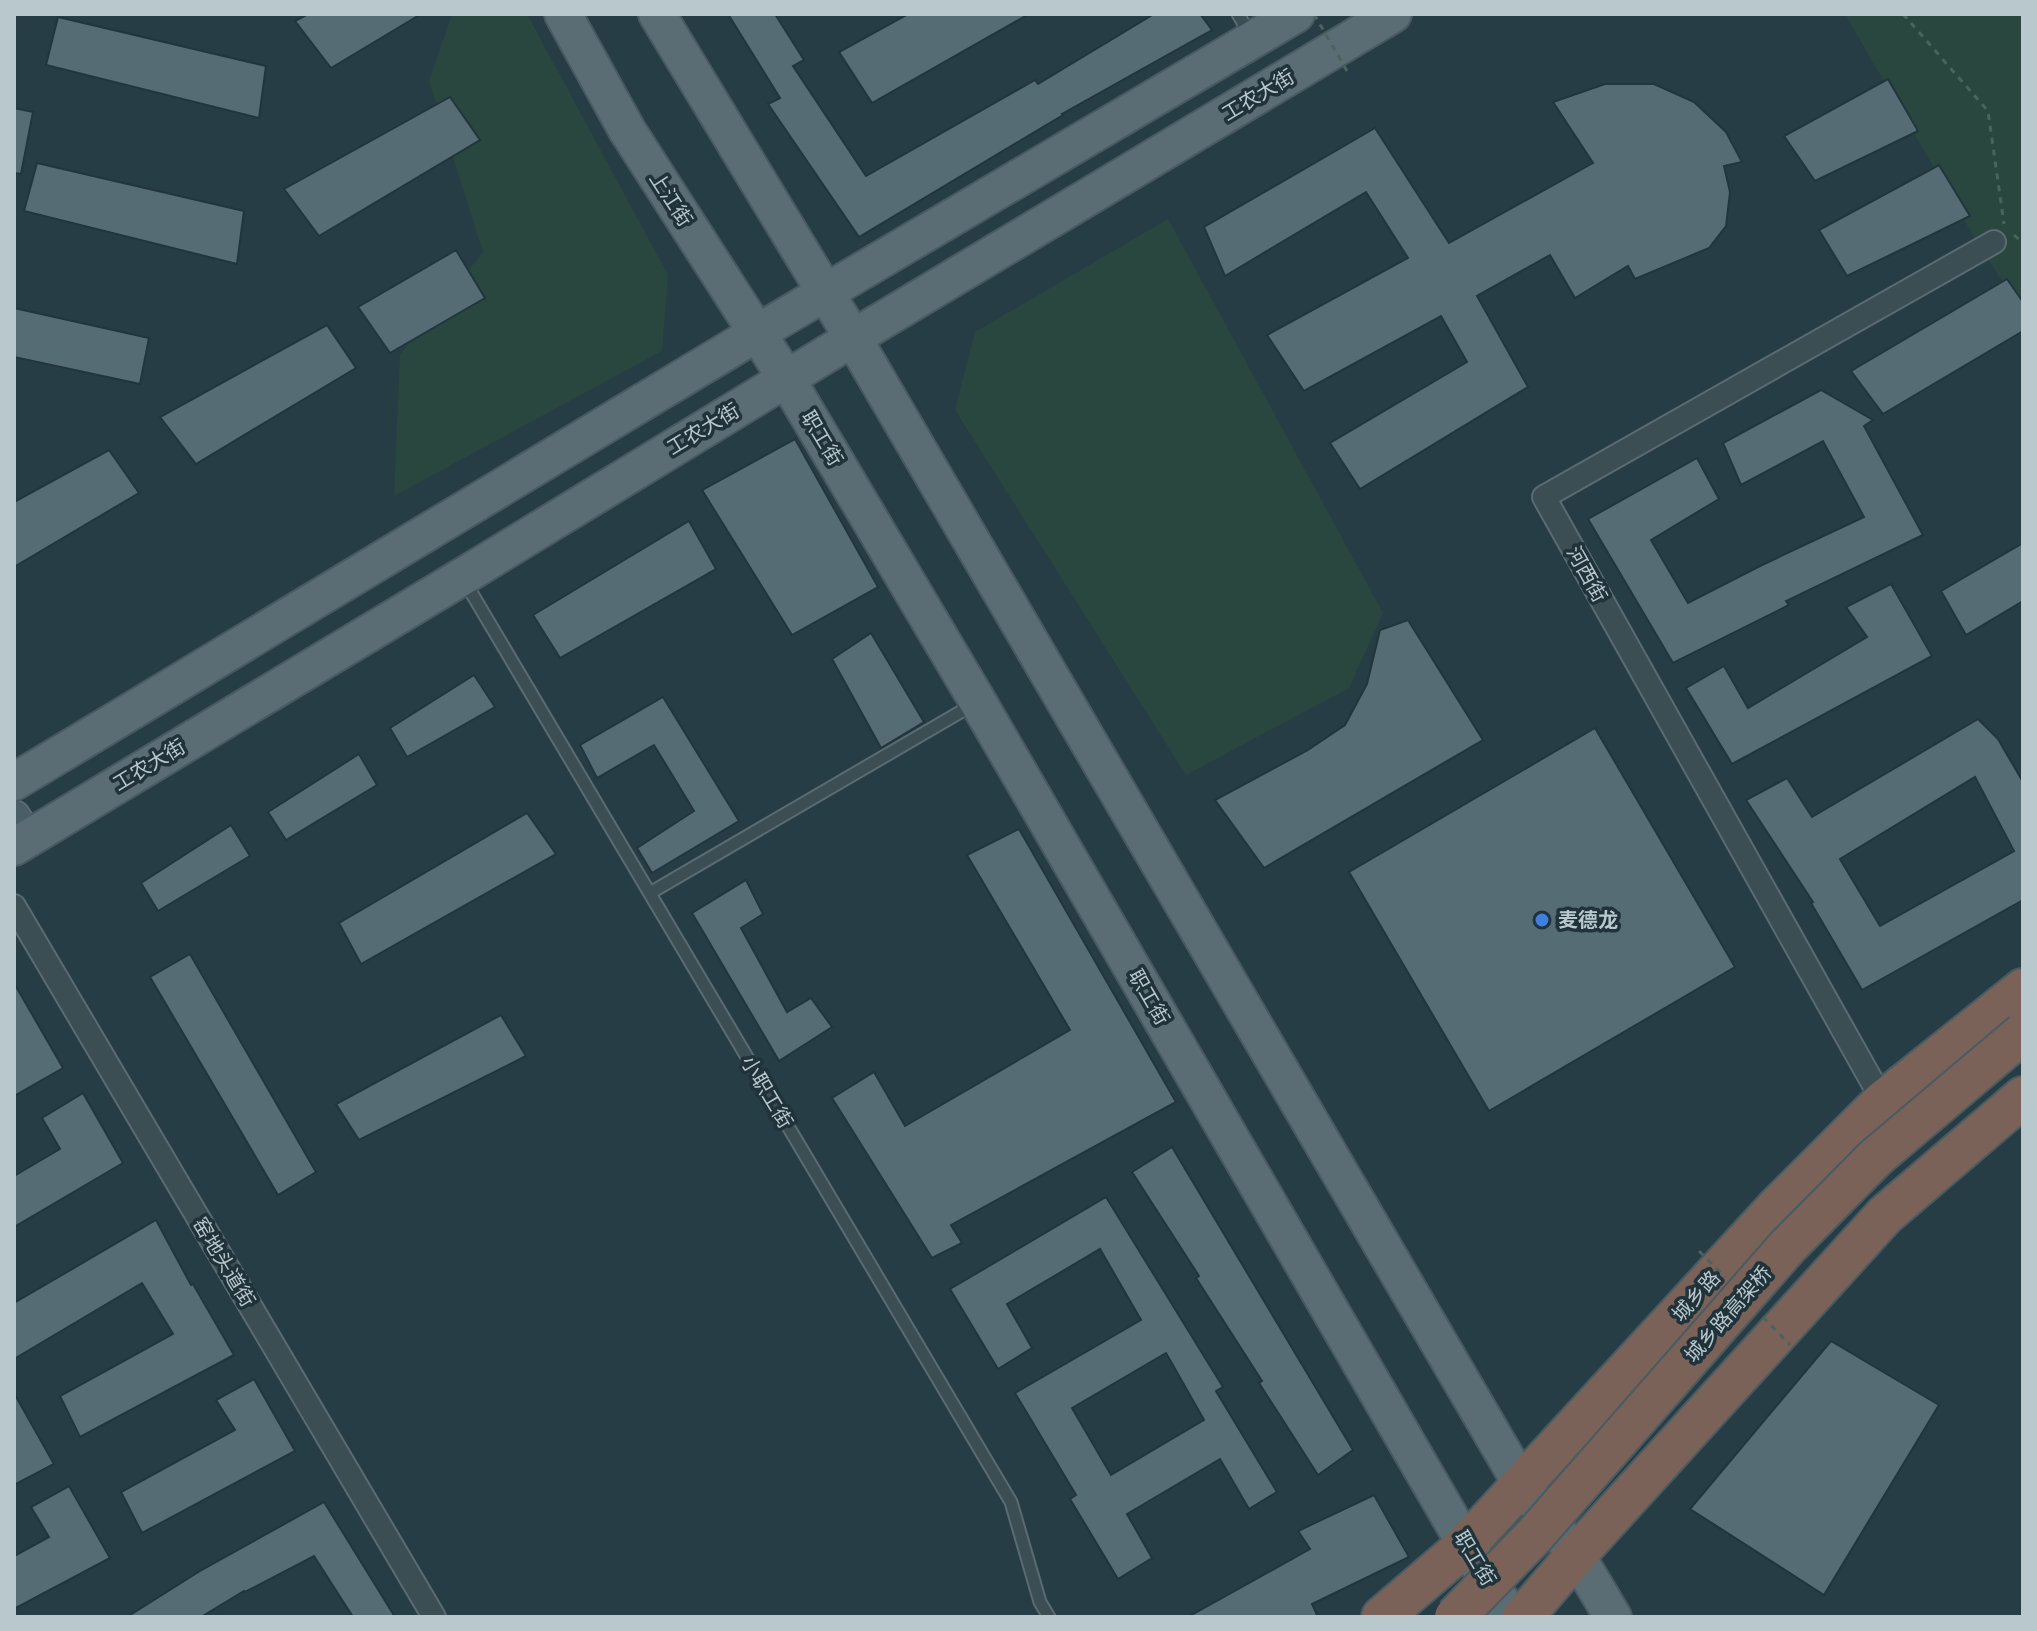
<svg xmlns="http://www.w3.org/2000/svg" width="2037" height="1631" viewBox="0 0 2037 1631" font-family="Roboto,'Noto Sans SC',sans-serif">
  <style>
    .green { fill: #29463f }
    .building { fill: #556c74; stroke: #22353c; stroke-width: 2; fill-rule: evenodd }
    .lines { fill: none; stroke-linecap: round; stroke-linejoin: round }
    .lane-casing { stroke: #5a6b71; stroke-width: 15 }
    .street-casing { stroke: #5a6b71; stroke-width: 26 }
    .secondary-casing { stroke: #5a6b71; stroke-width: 36 }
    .primary-casing { stroke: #485a60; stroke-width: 40 }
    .highway-casing { stroke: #495b62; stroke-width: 44 }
    .path { stroke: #49635d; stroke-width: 3; stroke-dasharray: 6 6; stroke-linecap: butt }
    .lane { stroke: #3b4e54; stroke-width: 11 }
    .street { stroke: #3b4e54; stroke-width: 22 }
    .secondary { stroke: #495e67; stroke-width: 32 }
    .primary { stroke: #5a6d74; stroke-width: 36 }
    .highway { stroke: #7a6258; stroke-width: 40 }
    .highway-bridge-casing { stroke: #495b62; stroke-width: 44; stroke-linecap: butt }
    .path-bridge { stroke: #49635d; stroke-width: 3; stroke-dasharray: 6 6; stroke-linecap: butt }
    .highway-bridge { stroke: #7a6258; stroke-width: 40 }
    .shop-dot { fill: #3f7fe0; stroke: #20333a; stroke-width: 3 }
    .labels { text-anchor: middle; stroke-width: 7; stroke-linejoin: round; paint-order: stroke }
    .street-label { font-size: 20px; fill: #b9c8cd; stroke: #20333a }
    .poi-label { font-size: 20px; font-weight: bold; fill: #b9c8cd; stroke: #20333a; text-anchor: start }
  </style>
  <rect width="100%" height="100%" fill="#273d45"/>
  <g class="green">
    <polygon points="452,14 527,14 668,275 662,351 394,496 400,355 483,252 429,81"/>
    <polygon points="1845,14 2023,14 2023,313 1974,237"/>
    <polygon points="1168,219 1383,613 1349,688 1186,775 955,410 975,332"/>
  </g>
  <g class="building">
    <polygon points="308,14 421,14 331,68 295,21"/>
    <polygon points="728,14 775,14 804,60 793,66 866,176 1035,80 1038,84 1154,14 1200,14 1212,30 1062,114 1063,115 859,237 768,104 780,98"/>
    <polygon points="908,14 1029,14 872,103 839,52"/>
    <polygon points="58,17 266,66 259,118 46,65"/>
    <polygon points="1888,79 1918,131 1815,181 1784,136"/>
    <polygon points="1605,84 1654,84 1694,102 1726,132 1742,162 1724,166 1730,192 1726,226 1709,248 1635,279 1628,266 1575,298 1550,255 1477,296 1528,387 1360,489 1330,443 1467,362 1441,316 1304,391 1267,335 1408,258 1366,192 1225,276 1204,227 1375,128 1449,243 1593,163 1553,102"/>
    <polygon points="450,97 480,140 319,236 284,189"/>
    <polygon points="14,108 33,112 21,174 14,173"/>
    <polygon points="37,163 244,211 237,264 24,211"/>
    <polygon points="1939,165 1970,216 1847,276 1819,230"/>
    <polygon points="456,250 485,298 390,353 358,307"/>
    <polygon points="2007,279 2023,302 2023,331 1883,414 1851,371"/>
    <polygon points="14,308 149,338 140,384 14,357"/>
    <polygon points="327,325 356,368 196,464 160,417"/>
    <polygon points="1821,390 1873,420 1864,426 1923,535 1786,601 1789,605 1673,663 1588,519 1697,458 1719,499 1651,540 1688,603 1762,565 1864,517 1823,441 1741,485 1723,443"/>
    <polygon points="795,439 878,587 792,635 702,490"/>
    <polygon points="109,450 139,493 14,567 14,502"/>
    <polygon points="689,521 716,569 560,658 533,615"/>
    <polygon points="2023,543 2023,601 1966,635 1941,591"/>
    <polygon points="1891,584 1932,656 1732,764 1686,688 1724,666 1748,708 1867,637 1846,607"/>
    <polygon points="1408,620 1483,740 1264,868 1215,800 1308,750 1345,725 1367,684 1380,630"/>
    <polygon points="871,633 924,722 881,748 832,659"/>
    <polygon points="474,675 495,707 407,757 390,728"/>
    <polygon points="663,697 739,821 652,873 637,848 694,811 654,745 597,778 580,745"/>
    <path d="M1978,719L1998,739L2023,782V900L1862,990L1811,903L1813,902L1746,800L1787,778L1812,817ZM1975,777L2014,851L1880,926L1840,859Z"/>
    <polygon points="1595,728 1735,967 1489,1111 1349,872"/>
    <polygon points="359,754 377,785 286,840 268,812"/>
    <polygon points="527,813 556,854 361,964 339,923"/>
    <polygon points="231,825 250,856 158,911 141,883"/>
    <polygon points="1019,829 1176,1102 951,1225 962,1243 932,1258 832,1098 874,1072 905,1126 1070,1030 967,855"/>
    <polygon points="746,880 763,914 741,928 787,1012 811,998 832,1027 779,1061 692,913"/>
    <polygon points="190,954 316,1172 278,1195 150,977"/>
    <polygon points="14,983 63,1068 14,1096"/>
    <polygon points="501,1015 526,1056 359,1140 336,1104"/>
    <polygon points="83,1093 123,1163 14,1227 14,1176 60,1149 42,1118"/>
    <polygon points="1172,1147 1353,1450 1318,1475 1259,1383 1262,1381 1196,1278 1199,1276 1132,1172"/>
    <path d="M1106,1197L1223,1387L1216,1391L1277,1492L1249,1509L1220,1459L1127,1514L1152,1558L1118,1579L1070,1499L1076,1495L1015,1393L1141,1320L1100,1249L1007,1304L1032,1348L998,1369L950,1289ZM1166,1353L1204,1420L1111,1475L1072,1408Z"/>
    <polygon points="156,1220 191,1285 193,1284 234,1355 80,1437 60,1396 173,1334 142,1283 14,1359 14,1303"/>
    <polygon points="1831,1341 1939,1405 1824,1595 1690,1509"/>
    <polygon points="254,1379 295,1451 142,1533 121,1492 235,1430 216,1400"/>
    <polygon points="14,1393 54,1464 14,1485"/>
    <polygon points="69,1486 110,1558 14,1609 14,1556 49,1537 31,1507"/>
    <polygon points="1374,1495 1409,1557 1312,1604 1318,1617 1188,1617 1310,1549 1298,1531"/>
    <polygon points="324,1502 395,1617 353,1617 314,1556 245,1592 244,1591 201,1617 127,1617 200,1571"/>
  </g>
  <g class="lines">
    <defs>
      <g id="lane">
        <polyline points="1238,14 1251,36"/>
        <polyline points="465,582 1011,1502 1040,1602 1049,1617"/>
        <polyline points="650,893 974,704"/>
      </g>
      <g id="street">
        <polyline points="14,906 434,1617"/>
        <polyline points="1883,1101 1544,497 1994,242"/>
      </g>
      <polyline id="secondary" points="14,817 27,839"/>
      <g id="primary">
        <polyline points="563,14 627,130 786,378 978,702 1466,1545 1511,1617"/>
        <polyline points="657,14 853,338 1522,1485 1576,1555 1613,1617"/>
        <polyline points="14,782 757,333 1296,14"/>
        <polyline points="14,847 462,577 853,338 1393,14"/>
      </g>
      <g id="highway">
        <polyline points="1382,1617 1466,1545 1778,1206 1883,1101 2023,989"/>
        <polyline points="1523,1617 1576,1555 1885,1215 2023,1097"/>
      </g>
    </defs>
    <use href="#lane" class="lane-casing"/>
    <use href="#street" class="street-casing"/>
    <use href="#secondary" class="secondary-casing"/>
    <use href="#primary" class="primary-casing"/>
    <use href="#highway" class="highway-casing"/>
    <g class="path">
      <polyline points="1903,14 1988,111 2004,224"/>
      <polyline points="2014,235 2023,243"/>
    </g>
    <use href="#lane" class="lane"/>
    <use href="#street" class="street"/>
    <use href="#secondary" class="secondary"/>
    <use href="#primary" class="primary"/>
    <use href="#highway" class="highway"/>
    <defs>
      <polyline id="highway-bridge" points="1455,1617 1534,1536 1787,1247 1875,1158 2023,1033"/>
    </defs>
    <use href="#highway-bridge" class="highway-bridge-casing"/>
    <g class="path-bridge">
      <polyline points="1314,14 1347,71"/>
      <polyline points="1699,1251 1725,1277"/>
      <polyline points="1763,1317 1790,1345"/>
    </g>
    <use href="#highway-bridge" class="highway-bridge"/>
  </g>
  <circle class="shop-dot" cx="1542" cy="920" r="8"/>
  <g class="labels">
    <g class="street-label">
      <text transform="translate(1258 95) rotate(-31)" y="7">工农大街</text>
      <text transform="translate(671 199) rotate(57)" y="7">上江街</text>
      <text transform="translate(703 429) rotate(-31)" y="7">工农大街</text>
      <text transform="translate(822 438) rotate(59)" y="7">职工街</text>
      <text transform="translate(1587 574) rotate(61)" y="7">河西街</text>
      <text transform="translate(149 765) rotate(-31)" y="7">工农大街</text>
      <text transform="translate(1149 997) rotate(60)" y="7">职工街</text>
      <text transform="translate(767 1092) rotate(59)" y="7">小职工街</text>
      <text transform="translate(224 1262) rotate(59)" y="7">窑地头道街</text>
      <text transform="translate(1696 1296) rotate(-48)" y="7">城乡路</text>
      <text transform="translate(1728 1314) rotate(-49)" y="7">城乡路高架桥</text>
      <text transform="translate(1475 1558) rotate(59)" y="7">职工街</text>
    </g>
    <g class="poi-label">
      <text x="1558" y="927">麦德龙</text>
    </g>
  </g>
  <rect width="2037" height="1631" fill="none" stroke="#b9c8cd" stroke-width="32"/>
</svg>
